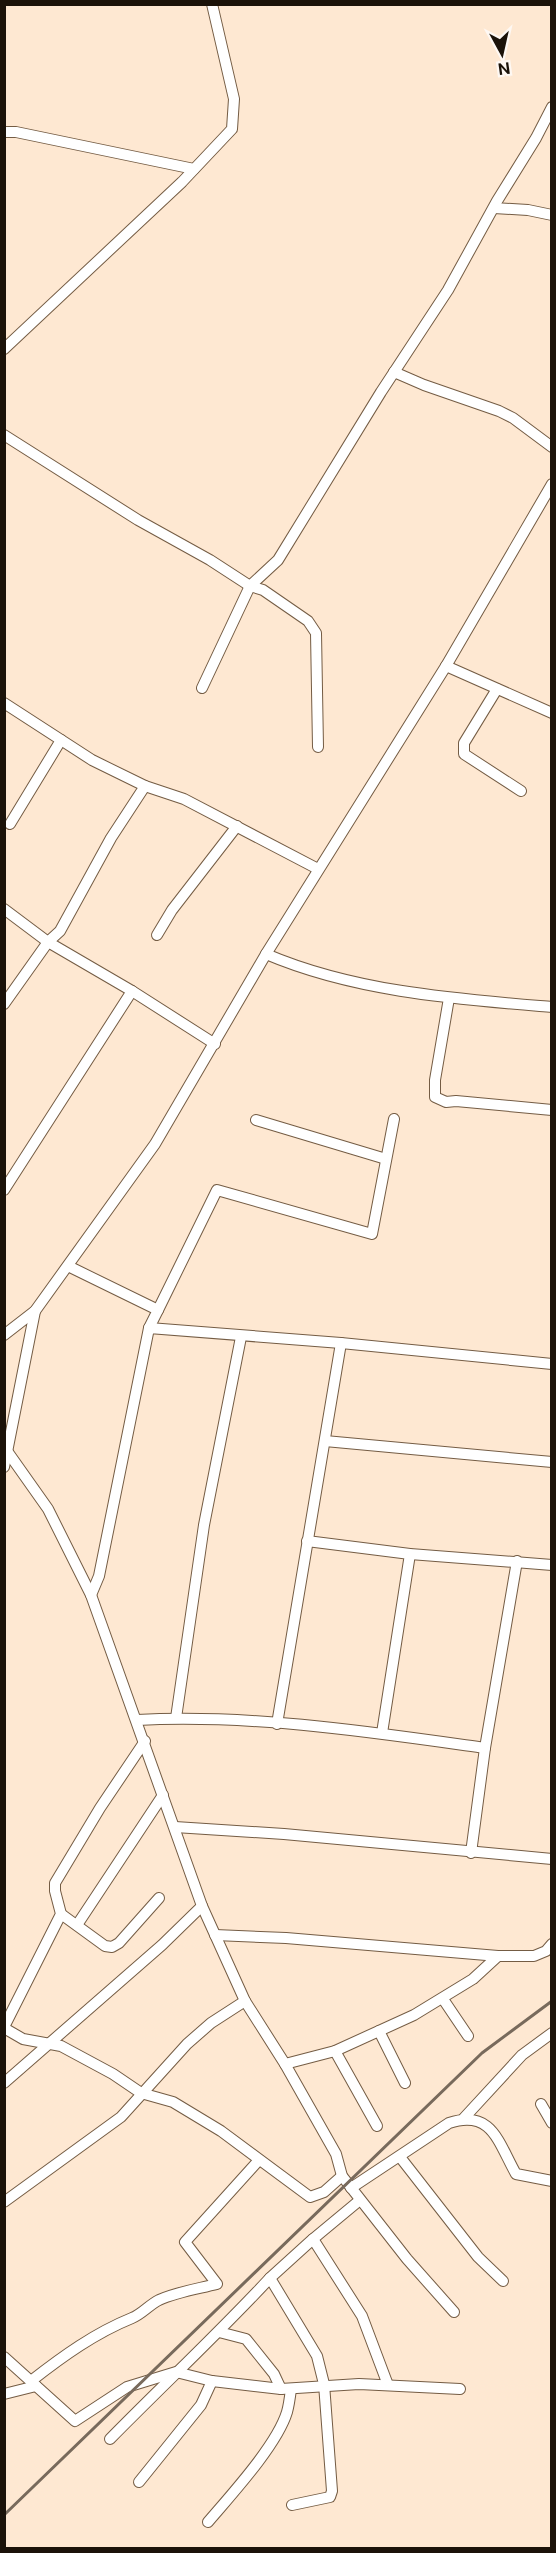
<svg xmlns="http://www.w3.org/2000/svg" width="556" height="2553" viewBox="0 0 556 2553" font-family="'Public Sans',sans-serif">
  <style>
    .lines { fill: none; stroke-linecap: round; stroke-linejoin: round }
    .minor-casing { stroke: #745c44; stroke-width: 12 }
    .minor { stroke: #fff; stroke-width: 10 }
    .rail { stroke: #786a5c; stroke-width: 3 }
  </style>
  <rect width="100%" height="100%" fill="#fee8d2"/>
  <g class="lines">
    <defs>
      <g id="minor">
        <polyline points="4,132 16,132 194,169"/>
        <polyline points="494,208 528,210 552,215"/>
        <polyline points="4,349 182,182 232,129 234,99 212,4"/>
        <polyline points="394,372 424,385 499,411 513,418 552,447"/>
        <polyline points="4,435 138,520 210,560 250,586 263,590 308,621 316,633 318,747"/>
        <polyline points="446,666 552,713"/>
        <polyline points="202,688 250,586 278,560 381,392 448,290 497,201 536,138 552,107"/>
        <polyline points="497,689 464,743 464,754 521,791"/>
        <polyline points="4,703 92,760 145,786 184,799 318,869"/>
        <polyline points="10,824 61,740"/>
        <polyline points="4,909 48,942 132,991 215,1044"/>
        <polyline points="157,935 172,910 237,826"/>
        <path d="M266,954C355,992 456,999 552,1007"/>
        <polyline points="449,998 435,1080 435,1097 446,1102 456,1101 552,1110"/>
        <polyline points="4,1004 48,942 60,931 111,838 145,786"/>
        <polyline points="256,1120 386,1159"/>
        <polyline points="4,1190 132,991"/>
        <polyline points="68,1266 158,1310 149,1328"/>
        <polyline points="158,1310 217,1190 372,1234 394,1119"/>
        <polyline points="4,1335 35,1311 155,1144 266,954 446,666 552,484"/>
        <polyline points="325,1441 552,1462"/>
        <polyline points="7,1451 48,1509 91,1595 202,1906 245,2001 285,2064 336,2154 342,2176 407,2259 454,2312"/>
        <polyline points="4,1467 35,1311"/>
        <polyline points="307,1541 410,1554 552,1565"/>
        <polyline points="91,1595 99,1576 149,1328 341,1343 552,1364"/>
        <polyline points="176,1718 204,1525 241,1337"/>
        <path d="M137,1720C253,1714 371,1732 485,1748"/>
        <polyline points="277,1724 341,1343"/>
        <polyline points="382,1733 410,1554"/>
        <polyline points="175,1827 284,1834 552,1859"/>
        <polyline points="471,1853 485,1748 517,1561"/>
        <polyline points="61,1914 105,1946 112,1947 119,1943 159,1898"/>
        <polyline points="77,1925 163,1795"/>
        <polyline points="215,1935 286,1938 498,1956 534,1956 546,1951 552,1944"/>
        <polyline points="443,1999 468,2036"/>
        <polyline points="4,2027 61,1914 55,1891 55,1883 100,1808 145,1741"/>
        <polyline points="4,2028 23,2039 61,2046 113,2074 141,2093 173,2102 221,2131 310,2197 324,2192 342,2176"/>
        <polyline points="379,2031 405,2083"/>
        <polyline points="335,2051 377,2126"/>
        <polyline points="285,2064 335,2051 414,2015 473,1979 498,1956"/>
        <polyline points="4,2083 162,1945 202,1906"/>
        <polyline points="541,2104 552,2123"/>
        <polyline points="464,2118 522,2055 552,2033"/>
        <polyline points="400,2157 478,2257 503,2281"/>
        <path d="M351,2188L449,2123C492,2109 498,2142 516,2174L552,2181"/>
        <polyline points="360,2200 313,2239 362,2316 388,2385"/>
        <polyline points="4,2202 121,2117 187,2044 211,2023 245,2001"/>
        <polyline points="219,2332 246,2339 274,2374 281,2389"/>
        <polyline points="4,2357 75,2421 127,2387 176,2372 212,2381 281,2389 359,2384 460,2389"/>
        <path d="M31,2381C63,2356 95,2333 132,2318C142,2314 149,2305 159,2300C177,2292 197,2289 217,2284L185,2242L259,2160"/>
        <polyline points="4,2394 36,2386"/>
        <path d="M110,2439C163,2385 218,2334 270,2278"/>
        <polyline points="139,2482 201,2405 212,2381"/>
        <polyline points="292,2505 330,2497 332,2491 324,2384 317,2356 270,2278 313,2239"/>
        <path d="M208,2522C231,2495 277,2445 287,2412C289,2405 290,2397 291,2389"/>
      </g>
    </defs>
    <use href="#minor" class="minor-casing"/>
    <use href="#minor" class="minor"/>
    <polyline class="rail" points="4,2515 482,2053 552,2001"/>
  </g>
  <rect width="556" height="2553" fill="none" stroke="#1b1209" stroke-width="12"/>
  <g transform="translate(502 54) rotate(172)" stroke="#fef8f3" stroke-width="4.5" paint-order="stroke">
  <path d="M0-4.5L10 22L0 15L-10 22Z" fill="#1b1209"/>
  <text y="-9" font-size="16" font-weight="bold" text-anchor="middle" fill="#1b1209">N</text>
  </g>
</svg>
